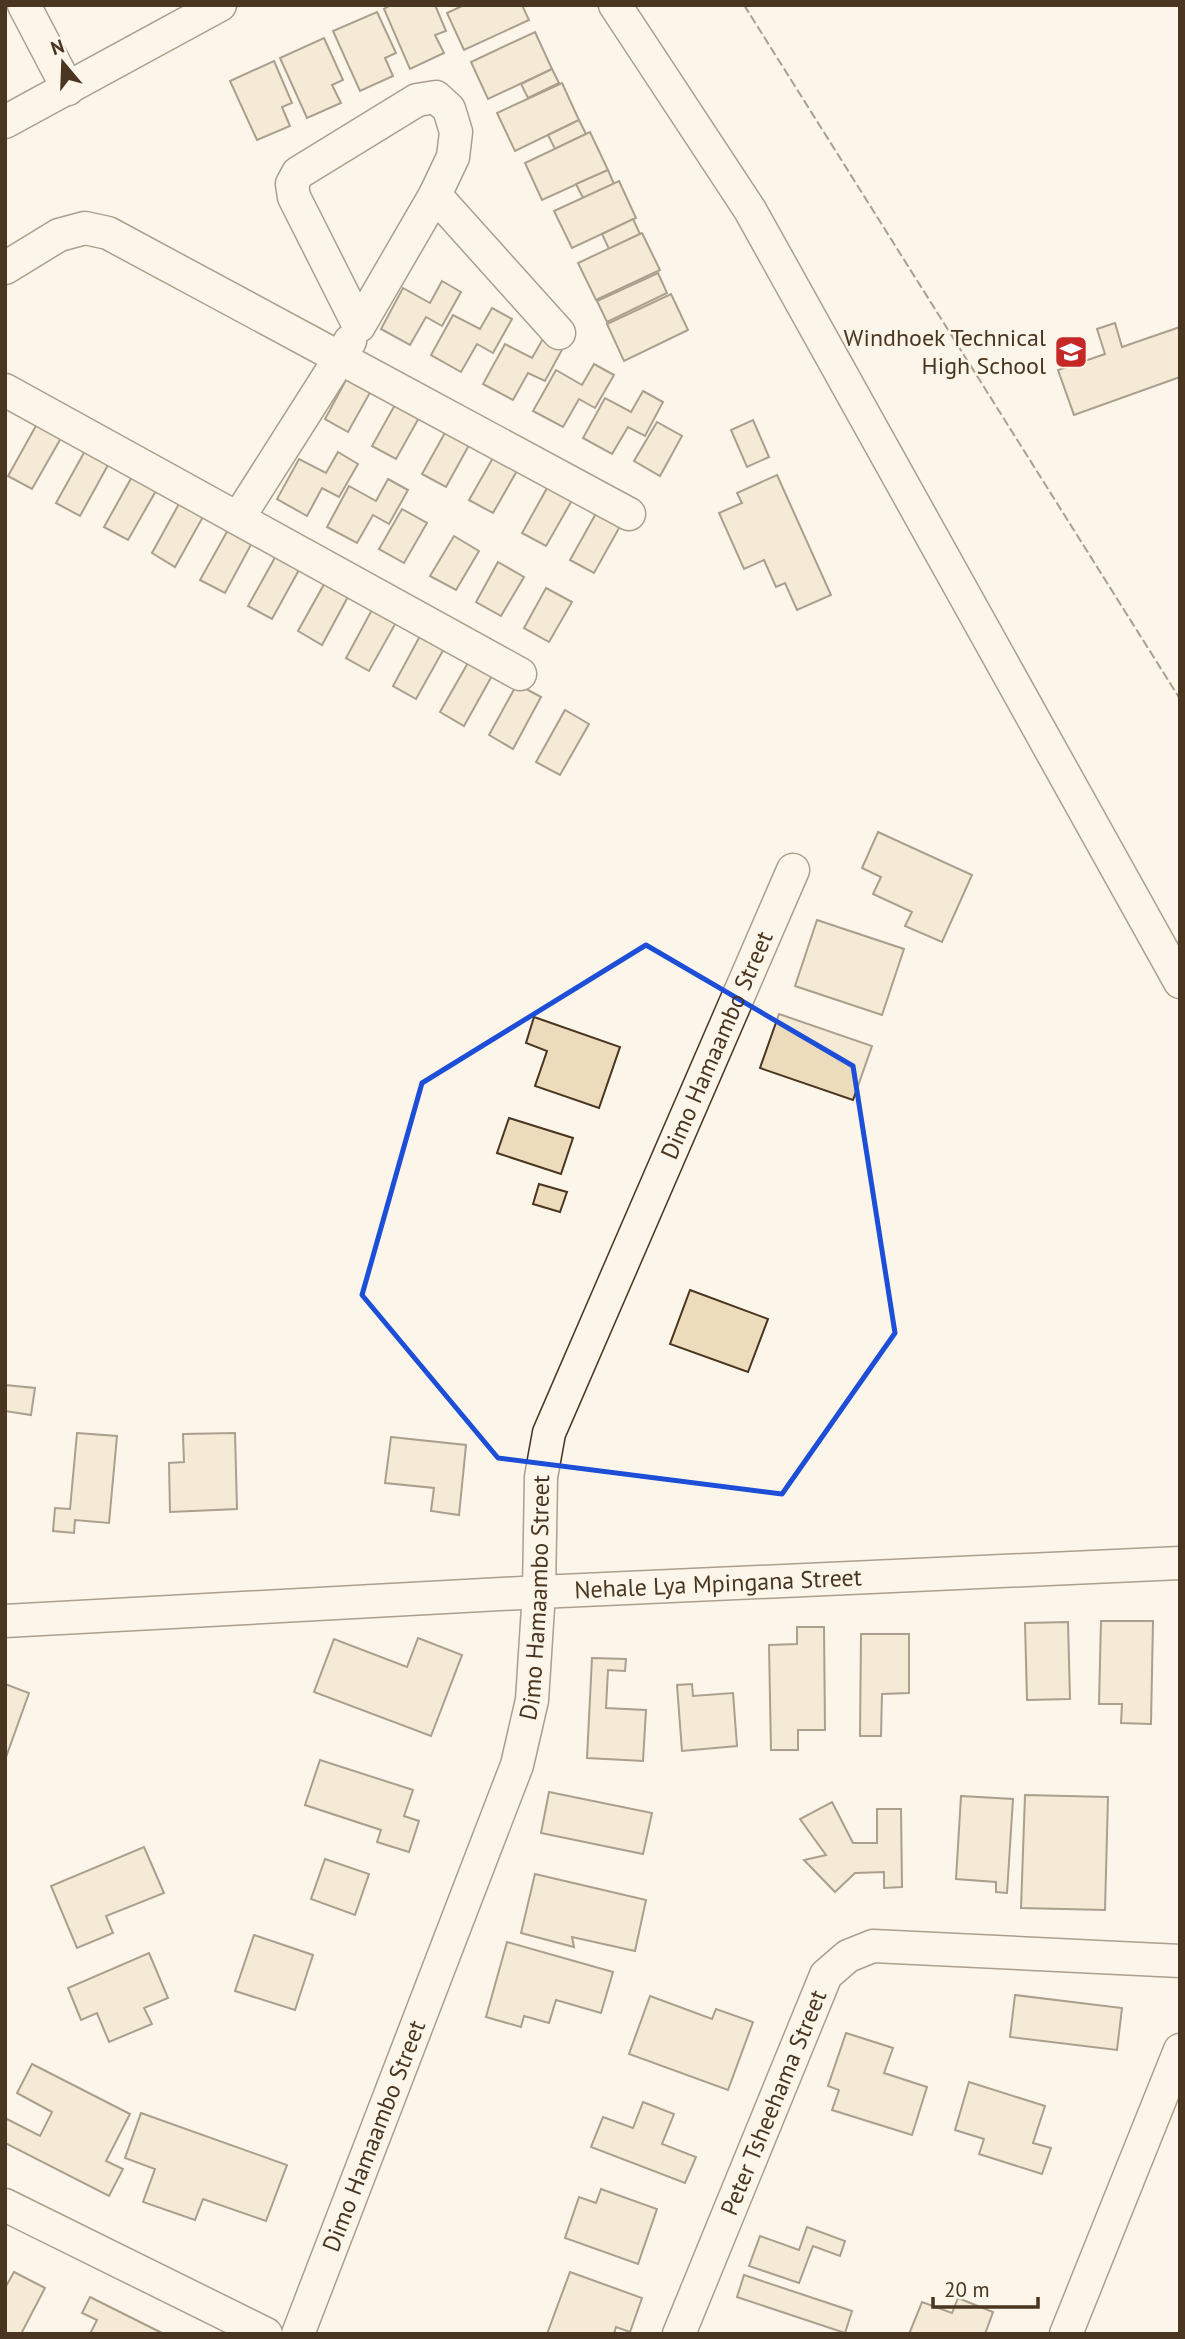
<svg xmlns="http://www.w3.org/2000/svg" width="1185" height="2339" viewBox="0 0 1185 2339" font-family="'PT Sans',sans-serif">
  <style>
    .building { fill: #ecdcbc; stroke: #4a3520; stroke-width: 2 }
    .lines { fill: none; stroke-linecap: round; stroke-linejoin: round }
    .minor-casing { stroke: #4a3520; stroke-width: 35 }
    .minor { stroke: #fbf6e9; stroke-width: 32 }
    .fence { stroke: #4a3520; stroke-width: 2; stroke-dasharray: 9 3.5; stroke-linecap: butt }
    .marked { fill: none; stroke: #1d4ed8; stroke-width: 5; stroke-linejoin: round }
    .labels { text-anchor: middle; stroke-width: 5; stroke-linejoin: round; paint-order: stroke }
    .poi-label { font-size: 24px; fill: #4a3520; stroke: #fbf6e9; text-anchor: end }
    .street-label { font-size: 24px; fill: #4a3520; stroke: #fbf6e9 }
  </style>
  <rect width="100%" height="100%" fill="#fbf6e9"/>
  <g class="building">
    <polygon points="391,5 435,5 446,31 435,35 444,53 410,69 384,9"/>
    <polygon points="464,5 522,5 529,20 464,50 447,13"/>
    <polygon points="377,12 396,53 385,58 393,76 360,91 333,31"/>
    <polygon points="535,32 552,69 488,99 471,62"/>
    <polygon points="324,38 343,80 332,85 341,103 307,118 280,58"/>
    <polygon points="274,61 292,103 282,107 290,126 257,140 230,81"/>
    <polygon points="552,69 559,83 528,98 521,84"/>
    <polygon points="562,83 579,120 515,151 497,113"/>
    <polygon points="579,120 586,134 555,149 548,135"/>
    <polygon points="590,132 608,170 542,200 525,163"/>
    <polygon points="608,170 614,184 583,198 576,184"/>
    <polygon points="619,181 636,218 572,248 554,211"/>
    <polygon points="633,219 640,234 609,249 602,234"/>
    <polygon points="642,233 660,270 596,300 578,263"/>
    <polygon points="658,273 667,293 607,322 597,301"/>
    <polygon points="442,281 461,292 442,326 426,317 410,345 381,329 403,288 430,303"/>
    <polygon points="671,294 688,330 624,361 607,324"/>
    <polygon points="492,308 512,319 493,353 477,344 461,372 431,355 453,315 480,329"/>
    <polygon points="1115,323 1122,347 1180,327 1180,377 1074,415 1058,370 1105,354 1097,329"/>
    <polygon points="544,337 563,348 545,381 528,373 513,400 483,384 505,344 532,358"/>
    <polygon points="594,364 614,375 595,408 579,399 563,427 533,411 556,370 582,385"/>
    <polygon points="353,367 377,380 348,432 325,419"/>
    <polygon points="643,391 663,402 645,436 628,427 612,454 583,438 605,398 631,412"/>
    <polygon points="401,394 425,407 396,459 372,446"/>
    <polygon points="753,420 769,457 747,467 731,430"/>
    <polygon points="451,422 474,436 446,487 422,474"/>
    <polygon points="657,422 682,436 660,476 634,461"/>
    <polygon points="37,424 61,438 32,489 8,476"/>
    <polygon points="498,449 522,462 493,513 469,500"/>
    <polygon points="85,451 108,465 80,516 56,503"/>
    <polygon points="338,452 358,464 339,497 322,488 307,516 277,499 299,459 326,473"/>
    <polygon points="133,475 157,489 128,540 104,527"/>
    <polygon points="777,475 831,595 797,610 785,583 776,587 764,560 744,569 719,513 742,503 737,493"/>
    <polygon points="388,479 408,490 389,524 373,515 357,543 327,527 349,486 376,501"/>
    <polygon points="551,481 575,495 546,546 522,533"/>
    <polygon points="180,502 204,515 175,567 152,553"/>
    <polygon points="599,508 623,521 594,573 570,560"/>
    <polygon points="402,509 427,523 404,563 379,549"/>
    <polygon points="229,528 253,541 225,593 200,580"/>
    <polygon points="454,536 479,551 456,590 430,576"/>
    <polygon points="277,554 300,568 272,619 248,606"/>
    <polygon points="498,562 524,577 501,616 476,602"/>
    <polygon points="327,579 350,593 322,645 298,631"/>
    <polygon points="546,588 572,602 549,642 524,628"/>
    <polygon points="374,606 398,619 369,671 346,658"/>
    <polygon points="421,634 445,647 416,699 393,686"/>
    <polygon points="469,661 493,674 464,726 440,712"/>
    <polygon points="517,684 541,697 513,749 489,735"/>
    <polygon points="565,710 589,724 560,775 536,762"/>
    <polygon points="878,832 972,875 942,942 905,926 912,912 873,894 881,877 862,868"/>
    <polygon points="817,920 904,949 882,1015 795,986"/>
    <polygon points="779,1014 872,1046 853,1100 760,1068"/>
    <polygon points="534,1017 620,1047 599,1108 535,1086 547,1051 526,1043"/>
    <polygon points="509,1118 573,1138 561,1174 497,1153"/>
    <polygon points="539,1184 567,1192 560,1212 533,1204"/>
    <polygon points="690,1290 768,1319 748,1372 670,1344"/>
    <polygon points="5,1385 35,1388 31,1415 5,1411"/>
    <polygon points="77,1433 117,1436 109,1523 75,1520 74,1533 53,1531 55,1508 70,1509"/>
    <polygon points="235,1433 237,1509 170,1512 169,1463 184,1462 183,1434"/>
    <polygon points="391,1437 466,1445 459,1515 431,1511 434,1488 385,1483"/>
    <polygon points="1101,1621 1153,1621 1151,1724 1121,1723 1122,1704 1099,1704"/>
    <polygon points="1068,1622 1070,1699 1027,1700 1025,1623"/>
    <polygon points="797,1627 824,1627 825,1730 798,1730 798,1750 771,1750 769,1645 797,1644"/>
    <polygon points="861,1634 909,1634 909,1693 882,1694 881,1736 860,1736"/>
    <polygon points="418,1638 462,1655 431,1736 314,1692 334,1639 407,1667"/>
    <polygon points="592,1658 626,1659 625,1671 608,1670 606,1708 646,1710 643,1761 587,1758"/>
    <polygon points="5,1684 29,1693 5,1760"/>
    <polygon points="692,1684 693,1696 733,1693 737,1746 682,1751 677,1685"/>
    <polygon points="320,1760 413,1790 404,1816 419,1821 409,1852 377,1842 381,1830 305,1805"/>
    <polygon points="549,1792 652,1813 643,1854 541,1833"/>
    <polygon points="1025,1795 1108,1797 1105,1910 1021,1908"/>
    <polygon points="961,1796 1013,1799 1007,1893 996,1892 996,1882 956,1879"/>
    <polygon points="832,1802 853,1843 877,1843 877,1809 901,1809 902,1887 884,1888 884,1872 855,1873 835,1892 804,1860 826,1855 800,1819"/>
    <polygon points="144,1847 164,1893 106,1916 113,1933 77,1948 51,1886"/>
    <polygon points="325,1859 369,1874 355,1915 311,1899"/>
    <polygon points="535,1874 646,1900 635,1951 572,1937 574,1947 521,1933"/>
    <polygon points="254,1935 313,1955 295,2010 235,1991"/>
    <polygon points="507,1942 613,1972 601,2013 556,2000 549,2023 524,2016 521,2027 486,2017"/>
    <polygon points="149,1953 168,1998 144,2008 152,2024 109,2042 97,2013 81,2020 68,1988"/>
    <polygon points="1015,1995 1122,2008 1117,2050 1010,2037"/>
    <polygon points="650,1996 712,2019 716,2009 753,2022 728,2090 629,2054"/>
    <polygon points="846,2033 893,2048 884,2073 927,2087 912,2135 832,2110 839,2090 828,2086"/>
    <polygon points="32,2064 130,2114 106,2161 123,2169 109,2196 5,2143 5,2118 40,2136 52,2112 17,2093"/>
    <polygon points="969,2082 1045,2106 1033,2143 1051,2148 1042,2174 979,2154 984,2139 955,2130"/>
    <polygon points="643,2102 674,2114 662,2144 696,2157 685,2183 591,2147 603,2117 633,2128"/>
    <polygon points="141,2113 287,2165 266,2221 203,2199 195,2220 143,2202 155,2169 125,2158"/>
    <polygon points="601,2189 657,2209 638,2264 565,2238 579,2197 596,2203"/>
    <polygon points="807,2227 845,2241 840,2256 813,2246 799,2283 749,2266 760,2236 799,2250"/>
    <polygon points="14,2272 45,2288 21,2334 5,2334 5,2288"/>
    <polygon points="570,2272 642,2298 630,2332 616,2327 614,2334 547,2334"/>
    <polygon points="744,2275 852,2311 845,2333 737,2297"/>
    <polygon points="90,2297 164,2334 90,2334 97,2320 82,2313"/>
    <polygon points="958,2298 993,2312 985,2334 909,2334 922,2302 952,2313"/>
  </g>
  <g class="lines">
    <defs>
      <g id="minor">
        <polyline points="24,5 68,89"/>
        <polyline points="615,5 750,210 1180,982"/>
        <polygon points="436,97 449,109 456,132 453,157 435,195 359,326 294,197 292,184 298,173 417,100"/>
        <polyline points="5,122 220,5"/>
        <polyline points="435,195 559,333"/>
        <polyline points="5,268 59,235 85,228 108,233 340,358 350,341"/>
        <polyline points="5,390 520,674"/>
        <polyline points="239,517 340,358 629,514"/>
        <path id="s1" d="M5,1621L539,1592L1180,1563"/>
        <polyline points="5,2205 266,2334"/>
        <path id="s2" d="M298,2334L517,1765L532,1700L539,1592L541,1477L549,1433L793,870"/>
        <path id="s3" d="M679,2334L826,1975L848,1956L873,1946L1180,1961"/>
        <polyline points="1066,2334 1180,2050"/>
      </g>
    </defs>
    <use href="#minor" class="minor-casing"/>
    <use href="#minor" class="minor"/>
    <polyline class="fence" points="744,5 1180,699"/>
  </g>
  <path d="M0 0H1185V2339H0ZM646,945L853,1066L895,1333L782,1494L498,1458L362,1295L422,1083Z" fill="#fbf6e9" fill-opacity=".55" fill-rule="evenodd"/>
  <path class="marked" d="M646,945L853,1066L895,1333L782,1494L498,1458L362,1295L422,1083Z"/>
  <defs>
    <symbol id="school-square" viewBox="-11 -11 22 22"><rect x="-9" y="-9" width="18" height="18" rx="4" fill="#c62828" stroke="#fbf6e9"/><path d="M0-5L7-2L0 1L-7-2ZM-4 1L0 2.5L4 1V4Q0 6-4 4Z" fill="#fff"/></symbol>
  </defs>
  <g fill-rule="evenodd">
    <use href="#school-square" x="1052" y="333" width="38" height="38"/>
  </g>
  <g class="labels">
    <g class="poi-label">
      <text x="1046" y="346">Windhoek Technical<tspan x="1046" dy="28">High School</tspan></text>
    </g>
    <g class="street-label">
      <text dy="8" stroke="none"><textPath href="#s2" startOffset="1367">Dimo Hamaambo Street</textPath></text>
      <text dy="8" stroke="none"><textPath href="#s1" startOffset="714">Nehale Lya Mpingana Street</textPath></text>
      <text dy="8" stroke="none"><textPath href="#s2" startOffset="779">Dimo Hamaambo Street</textPath></text>
      <text dy="8" stroke="none"><textPath href="#s3" startOffset="250">Peter Tsheehama Street</textPath></text>
      <text dy="8" stroke="none"><textPath href="#s2" startOffset="212">Dimo Hamaambo Street</textPath></text>
    </g>
  </g>
  <rect width="1185" height="2339" fill="none" stroke="#4a3520" stroke-width="14"/>
  <g transform="translate(63 63) rotate(341)" stroke="#fbf6e9" stroke-width="5" paint-order="stroke">
  <path d="M0-5L12 26L0 18L-12 26Z" fill="#4a3520"/>
  <text y="-10" font-size="19" font-weight="bold" text-anchor="middle" fill="#4a3520">N</text>
  </g>
  <path d="M933 2297v10h105v-10" fill="none" stroke="#4a3520" stroke-width="3.5"/>
  <text x="944" y="2297" font-size="21" fill="#4a3520" stroke="#fbf6e9" stroke-width="5" paint-order="stroke">20 m</text>
</svg>
